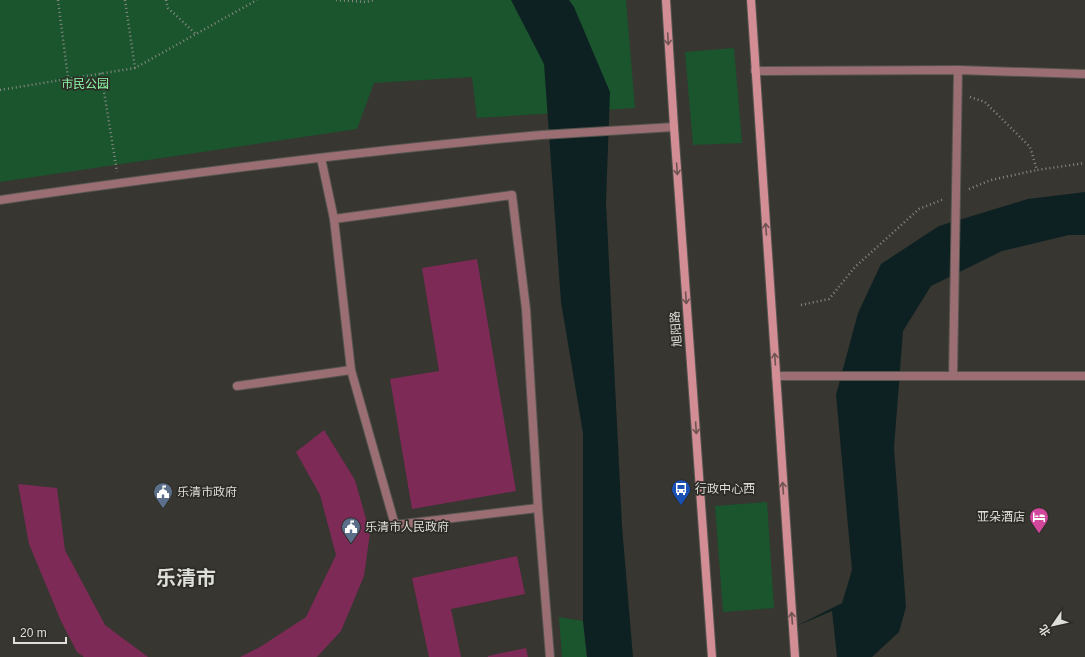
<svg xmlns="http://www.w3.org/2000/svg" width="1085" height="657" viewBox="0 0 1085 657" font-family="Helvetica,'Noto Sans SC',sans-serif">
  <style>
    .green { fill: #1a552d }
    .water { fill: #0e2122 }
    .pier { fill: #373630 }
    .building { fill: #7d2a56 }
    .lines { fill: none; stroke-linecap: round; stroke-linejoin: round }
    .service-casing { stroke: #55544f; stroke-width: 10 }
    .minor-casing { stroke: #55544f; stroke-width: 10 }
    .tertiary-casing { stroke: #55544f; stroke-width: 10 }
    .secondary-casing { stroke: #55544f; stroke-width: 10 }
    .path { stroke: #8a8a85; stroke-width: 2.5; stroke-dasharray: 1 3; stroke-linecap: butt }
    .service { stroke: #9a6e73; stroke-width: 8 }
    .minor { stroke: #9a6e73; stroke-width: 8 }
    .tertiary { stroke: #9a6e73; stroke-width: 8 }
    .secondary { stroke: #d28d95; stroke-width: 8 }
    .oneway { stroke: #6f5352 }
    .labels { text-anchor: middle; stroke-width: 3.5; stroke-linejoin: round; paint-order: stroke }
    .park-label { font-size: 12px; fill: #8cfba8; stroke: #2d2c26 }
    .street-label { font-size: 12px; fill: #dededa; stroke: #2d2c26 }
    .poi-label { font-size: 12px; fill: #dededa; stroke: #2d2c26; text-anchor: start }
    .town-label { font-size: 20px; font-weight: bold; fill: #dededa; stroke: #2d2c26 }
  </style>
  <rect width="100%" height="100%" fill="#373630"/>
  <g class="green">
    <polygon points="0,0 626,0 635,108 477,118 472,77 374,83 357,129 0,182"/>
    <polygon points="734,48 742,143 693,145 685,52"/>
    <polygon points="767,502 774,608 723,612 715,506"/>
    <polygon points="559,617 583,621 587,657 562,657"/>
  </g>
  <g class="water">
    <polygon points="511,0 569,0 574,7 610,92 606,202 622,526 633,657 587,657 583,621 583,433 561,302 544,64"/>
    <polygon points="1085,192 1085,235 1069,235 1002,251 931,286 903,331 894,448 906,607 899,632 872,657 735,657 842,603 852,570 836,395 858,313 881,264 939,226 1028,199"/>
  </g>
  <polygon class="pier" points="832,611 837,657 733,657 734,655 775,635"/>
  <g class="building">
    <polygon points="477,259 516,491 412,509 390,379 439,371 422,268"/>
    <polygon points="324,430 355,480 370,533 364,576 341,631 317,657 240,657 260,647 306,617 336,555 320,495 296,452"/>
    <polygon points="18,484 57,488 65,550 105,625 148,657 84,657 77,652 61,621 29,544"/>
    <polygon points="517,556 525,594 451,609 461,657 429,657 412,578"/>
    <polygon points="526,648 528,657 488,657 488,656"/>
  </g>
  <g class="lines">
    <defs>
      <g id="service">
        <polyline points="334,219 512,195 526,309 538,508 550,657"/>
        <polyline points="351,370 395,525 538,508"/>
        <polyline points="237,386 351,370 334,219 321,158"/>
      </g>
      <g id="minor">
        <polyline points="755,71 958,70 1085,74"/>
        <polyline points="953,376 958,70"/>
      </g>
      <g id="tertiary">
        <path d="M0,200C180,174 360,151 541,135C585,132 630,130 674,127"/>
        <polyline points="776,376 1085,376"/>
      </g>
      <g id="secondary">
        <polyline points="666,0 674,127 712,657"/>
        <polyline points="751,0 795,657"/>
      </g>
    </defs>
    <use href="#service" class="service-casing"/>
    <use href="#minor" class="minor-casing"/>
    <use href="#tertiary" class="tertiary-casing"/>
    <use href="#secondary" class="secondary-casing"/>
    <g class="path">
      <polyline points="58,0 68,78"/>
      <polyline points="125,0 135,68"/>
      <polyline points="166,0 168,8 197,35"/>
      <polyline points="336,0 366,2 374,0"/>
      <polyline points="101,73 117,172"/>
      <polyline points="0,90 135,68 257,0"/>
      <polyline points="970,97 985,102 1030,147 1037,170 1085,163"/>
      <polyline points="969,189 991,180 1037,170"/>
      <polyline points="801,305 829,299 855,267 919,209 944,199"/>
    </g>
    <use href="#service" class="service"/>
    <use href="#minor" class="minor"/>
    <use href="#tertiary" class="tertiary"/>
    <use href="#secondary" class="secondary"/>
  </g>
  <defs><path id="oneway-shaft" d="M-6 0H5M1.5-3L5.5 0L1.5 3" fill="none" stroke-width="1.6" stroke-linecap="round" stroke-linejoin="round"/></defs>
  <g class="oneway">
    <use href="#oneway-shaft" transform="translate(668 39) rotate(87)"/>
    <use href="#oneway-shaft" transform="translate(677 169) rotate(86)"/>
    <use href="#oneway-shaft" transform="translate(766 229) rotate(-94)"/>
    <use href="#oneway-shaft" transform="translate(686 298) rotate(86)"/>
    <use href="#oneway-shaft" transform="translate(775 359) rotate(-94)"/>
    <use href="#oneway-shaft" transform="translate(696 428) rotate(86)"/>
    <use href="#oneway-shaft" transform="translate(783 488) rotate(-94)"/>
    <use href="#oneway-shaft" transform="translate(792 618) rotate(-94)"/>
  </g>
  <defs>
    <symbol id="bus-pin" viewBox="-11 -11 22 30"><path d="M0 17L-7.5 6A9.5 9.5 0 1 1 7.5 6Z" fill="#1a4fb4" stroke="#2d2c26"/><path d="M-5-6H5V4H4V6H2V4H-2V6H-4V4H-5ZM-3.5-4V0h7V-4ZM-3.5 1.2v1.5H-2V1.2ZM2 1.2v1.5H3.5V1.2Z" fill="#fff"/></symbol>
    <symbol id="civic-pin" viewBox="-11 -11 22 30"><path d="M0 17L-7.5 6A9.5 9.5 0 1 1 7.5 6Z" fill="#5c6f8a" stroke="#2d2c26"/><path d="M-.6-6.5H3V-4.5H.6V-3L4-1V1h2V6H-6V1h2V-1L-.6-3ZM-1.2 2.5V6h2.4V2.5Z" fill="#fff"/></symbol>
    <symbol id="hotel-pin" viewBox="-11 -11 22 30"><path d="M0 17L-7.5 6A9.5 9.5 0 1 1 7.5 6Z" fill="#d1479c" stroke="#2d2c26"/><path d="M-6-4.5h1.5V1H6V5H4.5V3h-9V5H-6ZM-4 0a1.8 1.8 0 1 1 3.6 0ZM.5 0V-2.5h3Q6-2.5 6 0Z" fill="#fff"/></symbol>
  </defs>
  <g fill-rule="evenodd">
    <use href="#bus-pin" x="670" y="478" width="22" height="30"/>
    <use href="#civic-pin" x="152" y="481" width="22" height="30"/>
    <use href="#hotel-pin" x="1028" y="506" width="22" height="30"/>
    <use href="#civic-pin" x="340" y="516" width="22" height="30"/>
  </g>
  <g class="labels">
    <g class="park-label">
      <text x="85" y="88">市民公园</text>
    </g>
    <g class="street-label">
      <text transform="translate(676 329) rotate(-94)" y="4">旭阳路</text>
    </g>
    <g class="poi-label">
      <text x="695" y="493">行政中心西</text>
      <text x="177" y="496">乐清市政府</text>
      <text x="1025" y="521" text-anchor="end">亚朵酒店</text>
      <text x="365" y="531">乐清市人民政府</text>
    </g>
    <g class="town-label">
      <text x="186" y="585">乐清市</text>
    </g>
  </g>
  <g transform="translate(1053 625) rotate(236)" stroke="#2d2c26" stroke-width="3" paint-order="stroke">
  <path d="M0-3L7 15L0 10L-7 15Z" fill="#dededa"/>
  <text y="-6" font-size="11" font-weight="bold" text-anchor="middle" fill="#dededa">北</text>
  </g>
  <path d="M14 637v6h52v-6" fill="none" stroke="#dededa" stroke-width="2"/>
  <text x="20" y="637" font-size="12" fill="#dededa" stroke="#2d2c26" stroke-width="3" paint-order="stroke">20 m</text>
</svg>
